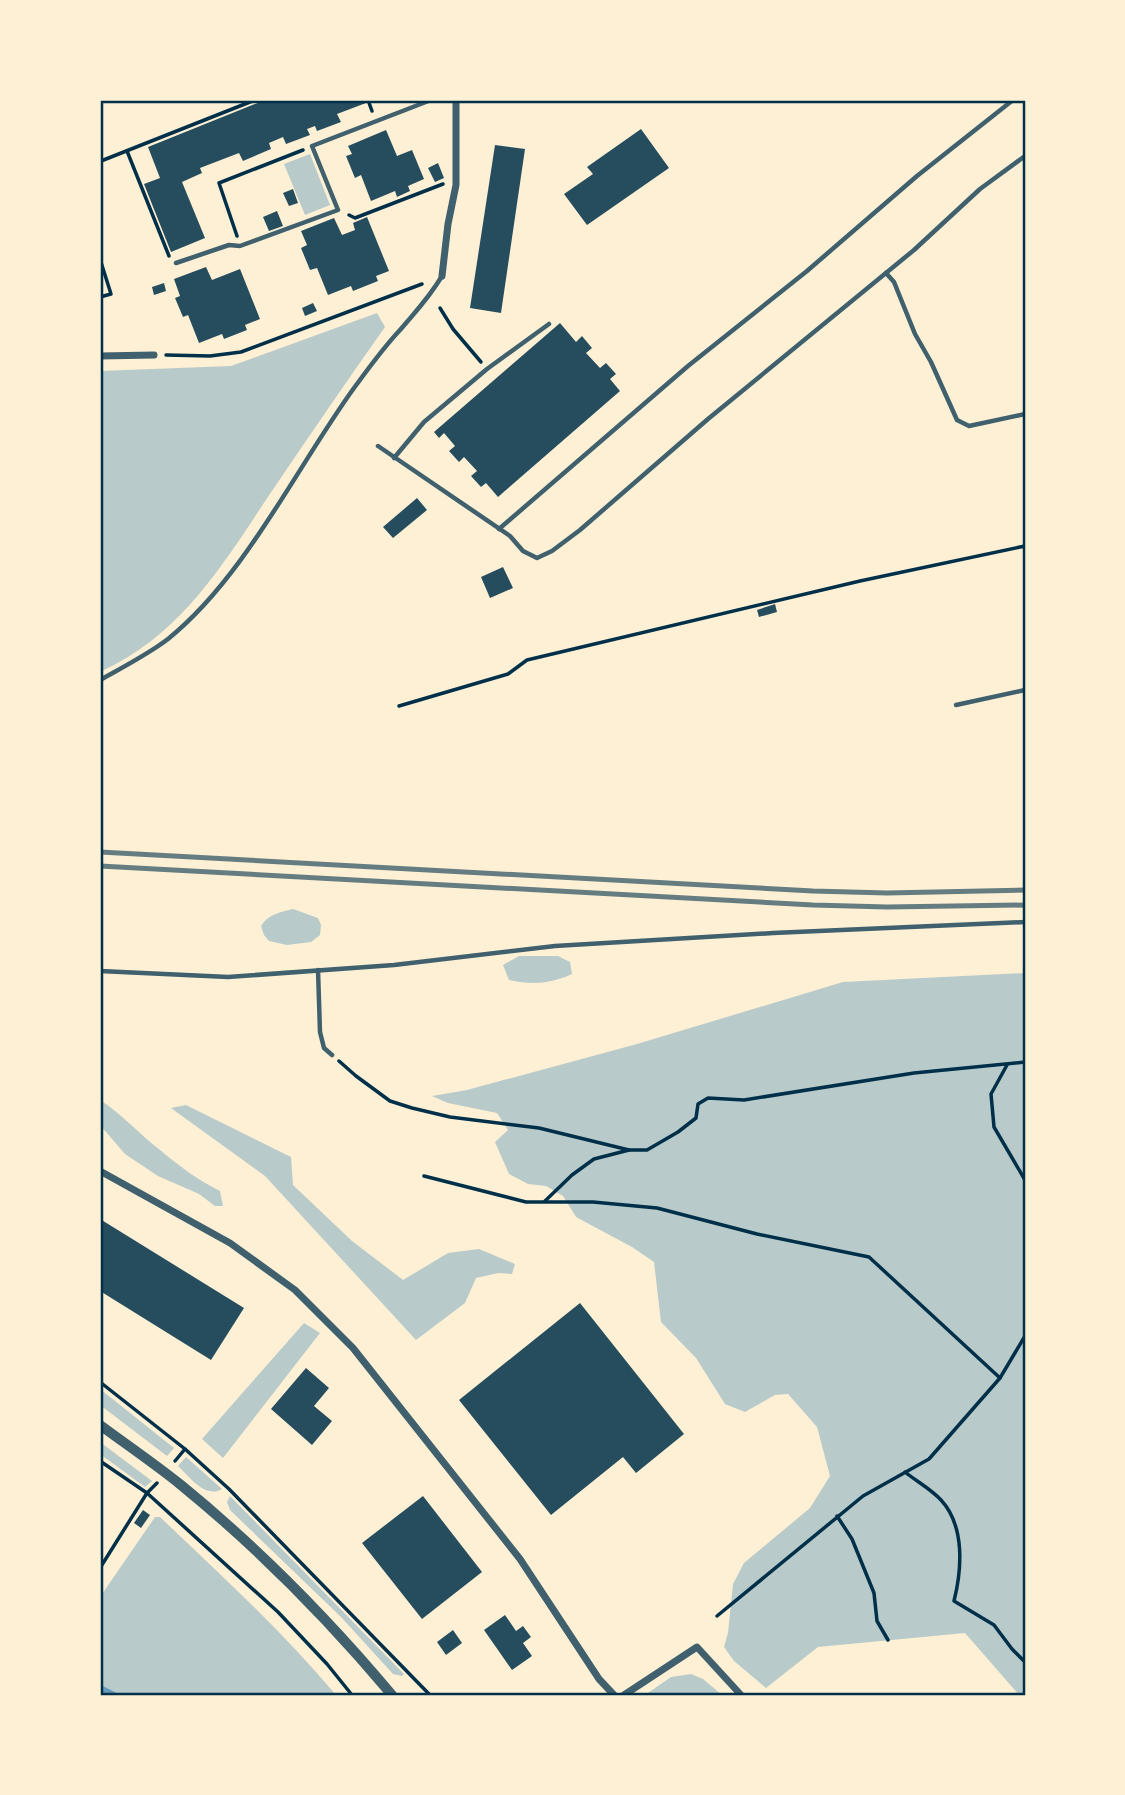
<svg xmlns="http://www.w3.org/2000/svg" width="1125" height="1795" viewBox="0 0 1125 1795" font-family="'IBM Plex Sans',sans-serif">
  <style>
    .green { fill: #b9caca }
    .lines { fill: none; stroke-linecap: round; stroke-linejoin: round }
    .stream { stroke: #669bbc; stroke-width: 6 }
    .building { fill: #264d5e }
    .path { stroke: #003049; stroke-width: 3.5 }
    .service { stroke: #3f606c; stroke-width: 4.5 }
    .minor { stroke: #3f606c; stroke-width: 7 }
    .tertiary { stroke: #3f606c; stroke-width: 10 }
    .rail { stroke: #657d81; stroke-width: 5 }
    .neatline { fill: none; stroke: #003049; stroke-width: 2.5 }
  </style>
  <rect width="100%" height="100%" fill="#fdf0d5"/>
  <g class="green">
    <polygon points="310,154 330,205 305,215 284,164"/>
    <path d="M377,313L385,327C348,379 312,432 276,485C225,560 186,632 100,672V371L231,366Z"/>
    <path d="M293,909L318,918L321,925L320,935L311,942L287,945L269,941L264,935L261,926C268,914 281,912 293,909Z"/>
    <path d="M519,956H558L570,962L572,974C550,984 532,985 509,980L503,965Z"/>
    <polygon points="1025,973 1025,1695 1019,1695 965,1633 818,1647 766,1688 734,1661 724,1647 728,1633 733,1584 744,1563 810,1508 830,1476 817,1427 788,1394 775,1395 745,1412 725,1404 696,1358 661,1322 654,1262 632,1247 576,1217 563,1196 546,1186 528,1184 509,1174 495,1142 508,1130 497,1113 448,1103 432,1096 467,1090 637,1044 843,982"/>
    <path d="M100,1100C122,1114 139,1134 160,1150C179,1166 198,1180 220,1191L223,1206H215L199,1194L158,1176L125,1154L100,1125Z"/>
    <polygon points="186,1105 291,1157 293,1185 352,1241 403,1280 448,1253 479,1249 515,1264 512,1274 498,1273 476,1278 465,1303 416,1340 265,1176 171,1108"/>
    <polygon points="304,1323 320,1333 223,1458 202,1439"/>
    <polygon points="100,1389 174,1448 167,1456 100,1405"/>
    <polygon points="100,1442 152,1481 145,1487 100,1454"/>
    <path d="M186,1457L222,1489C205,1499 190,1477 178,1466Z"/>
    <polygon points="230,1496 404,1674 402,1676 393,1674 341,1617 230,1510 227,1502"/>
    <path d="M155,1517H160C221,1575 282,1631 336,1695H100V1597Z"/>
    <polygon points="691,1674 703,1679 722,1695 645,1695 671,1677"/>
  </g>
  <g class="lines">
    <polyline class="stream" points="100,1688 114,1695"/>
  </g>
  <g class="building">
    <polygon points="265,100 365,100 366,103 337,114 341,122 317,131 315,126 307,129 310,135 286,144 283,137 269,143 271,149 243,161 239,153 200,168 202,173 182,182 205,238 171,252 144,184 160,178 148,147"/>
    <polygon points="641,129 669,168 587,225 564,194 593,174 587,167"/>
    <polygon points="386,130 397,156 412,150 424,179 408,186 410,191 397,197 395,191 371,201 361,175 355,178 346,156 352,154 348,146"/>
    <polygon points="495,145 525,149 501,313 470,308"/>
    <polygon points="438,163 444,178 435,182 428,168"/>
    <polygon points="293,189 298,203 289,206 283,193"/>
    <polygon points="277,211 283,226 269,231 263,217"/>
    <polygon points="367,217 389,271 376,276 378,281 353,291 351,286 328,295 317,268 310,270 301,248 307,245 301,231 334,218 342,235 355,230 353,223"/>
    <polygon points="206,267 212,280 240,269 260,319 245,325 247,330 224,339 222,334 199,343 188,315 183,317 175,298 180,296 174,279"/>
    <polygon points="164,283 166,291 154,295 152,287"/>
    <polygon points="313,303 317,311 305,316 302,308"/>
    <polygon points="560,323 576,342 582,336 592,348 586,353 600,368 606,363 616,374 610,379 620,391 498,497 486,483 481,487 471,476 477,471 464,457 459,462 449,451 455,446 444,433 439,438 434,432"/>
    <polygon points="417,498 427,510 393,538 383,527"/>
    <polygon points="503,567 513,588 490,598 481,577"/>
    <polygon points="775,604 777,612 759,617 757,610"/>
    <polygon points="100,1219 244,1308 211,1360 100,1291"/>
    <polygon points="580,1303 684,1434 636,1473 623,1457 551,1515 459,1400"/>
    <polygon points="306,1368 329,1388 314,1406 332,1421 312,1445 271,1409"/>
    <polygon points="423,1496 482,1572 422,1619 362,1543"/>
    <polygon points="143,1510 150,1515 141,1528 134,1523"/>
    <polygon points="505,1615 516,1631 523,1626 531,1637 523,1643 532,1656 512,1670 484,1630"/>
    <polygon points="453,1630 462,1643 446,1655 437,1642"/>
  </g>
  <g class="lines">
    <g class="path">
      <polyline points="368,100 372,111"/>
      <polyline points="127,151 169,256"/>
      <polyline points="101,161 255,100"/>
      <polyline points="349,215 355,218 443,184"/>
      <polyline points="237,236 219,183 303,150"/>
      <polyline points="100,259 111,294 100,297"/>
      <polyline points="440,308 453,329 481,362"/>
      <polyline points="166,355 210,356 241,352 422,284"/>
      <polyline points="399,706 508,674 527,660 860,581 1025,546"/>
      <polyline points="339,1061 356,1076 390,1101 412,1108 450,1117 539,1128 629,1150 647,1150 678,1132 696,1118 698,1104 708,1098 744,1100 914,1073 1025,1062"/>
      <polyline points="1007,1065 991,1094 994,1127 1025,1180"/>
      <polyline points="424,1176 526,1202 593,1202 657,1208 757,1234 869,1257 1000,1378"/>
      <polyline points="545,1201 572,1175 594,1159 629,1150"/>
      <polyline points="100,1382 185,1449 229,1489 430,1695"/>
      <polyline points="100,1461 147,1493 278,1612 327,1664 352,1695"/>
      <polyline points="175,1461 185,1449"/>
      <path d="M905,1472C916,1481 931,1489 941,1500C965,1526 962,1569 954,1601L994,1625L1012,1649L1025,1662"/>
      <polyline points="837,1516 852,1539 874,1593 877,1621 888,1640"/>
      <polyline points="100,1568 147,1493 157,1483"/>
      <polyline points="717,1616 863,1496 929,1459 1000,1378 1025,1336"/>
    </g>
    <g class="service">
      <polyline points="176,263 229,245 240,246 338,210 312,146 431,100"/>
      <polyline points="886,273 894,282 915,334 931,362 957,420 969,426 1025,414"/>
      <polyline points="378,446 510,536 523,551 537,558 552,551 580,530 708,419 914,250 980,189 1025,156"/>
      <polyline points="394,458 424,422 487,369 549,324"/>
      <polyline points="499,529 688,366 807,271 917,176 1013,100"/>
      <path d="M100,680C123,667 147,655 168,639C245,577 296,468 354,388C368,369 383,348 400,330C416,311 429,298 442,276"/>
      <polyline points="956,705 1025,690"/>
      <polyline points="318,970 320,1032 324,1048 332,1055"/>
      <polyline points="100,971 228,977 394,965 555,946 773,933 1025,922"/>
    </g>
    <g class="minor">
      <polyline points="442,276 448,224 456,185 456,100"/>
      <polyline points="100,356 154,355"/>
      <polyline points="100,1171 230,1243 295,1290 353,1348 520,1559 599,1679 614,1695"/>
      <polyline points="624,1695 697,1647 741,1695"/>
    </g>
    <path class="tertiary" d="M100,1425C127,1445 155,1464 181,1485C257,1547 329,1620 392,1695"/>
    <g class="rail">
      <polyline points="100,852 813,891 887,893 1025,890"/>
      <polyline points="100,866 813,905 887,907 1025,905"/>
    </g>
  </g>
  <rect width="1125" height="1795" fill="none" stroke="#fdf0d5" stroke-width="203"/>
  <rect x="102" y="102" width="922" height="1592" class="neatline"/>
</svg>
